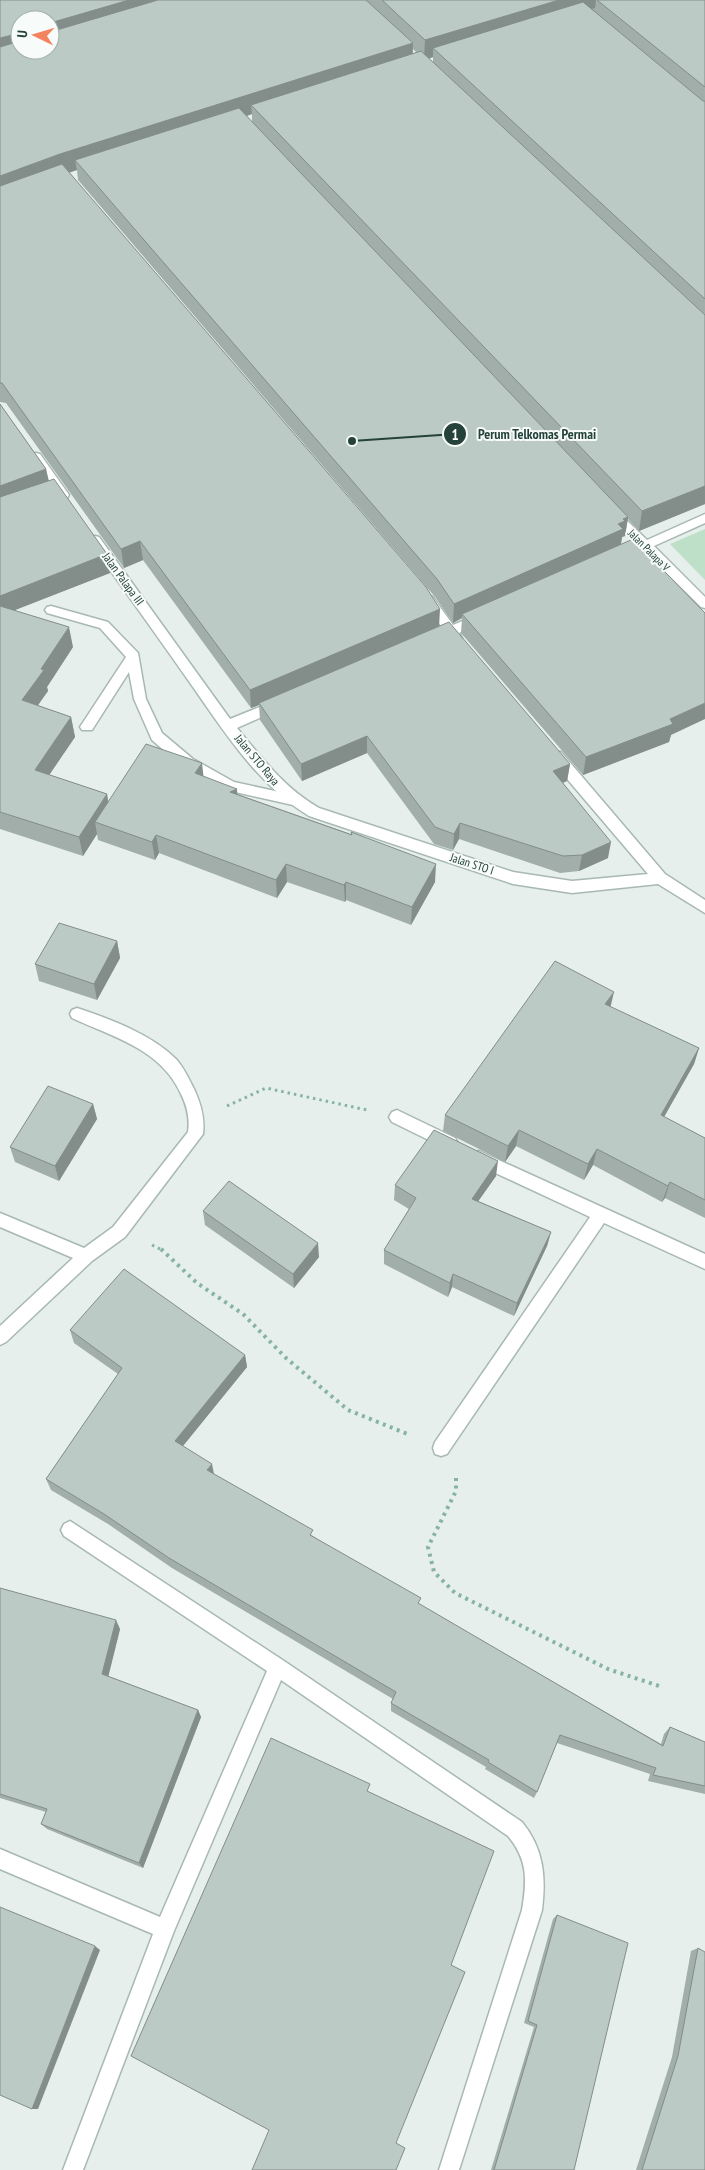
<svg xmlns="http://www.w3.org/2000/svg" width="705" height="2170" viewBox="0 0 705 2170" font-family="'PT Sans Narrow',sans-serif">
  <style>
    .green { fill: #bfe0c8 }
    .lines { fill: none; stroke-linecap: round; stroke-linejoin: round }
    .lane-casing { stroke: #a8b8b2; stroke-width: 3 }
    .street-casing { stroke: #a8b8b2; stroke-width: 3 }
    .path-far1 { stroke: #86b3a5; stroke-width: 3; stroke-dasharray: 2.5 4; stroke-linecap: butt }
    .path { stroke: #86b3a5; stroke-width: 4; stroke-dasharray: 3 4.5; stroke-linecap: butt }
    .lane { fill: #fff; fill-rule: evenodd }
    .street { fill: #fff; fill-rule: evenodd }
    .wall { fill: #a1aea9; fill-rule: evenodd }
    .shaded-wall { fill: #838d89 }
    .building { fill: #bbcac4; stroke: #838d89 }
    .labels { text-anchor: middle; stroke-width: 4; stroke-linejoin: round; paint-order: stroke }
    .far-street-label { font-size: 11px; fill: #24423a; stroke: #f7fbf9 }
    .street-label { font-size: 12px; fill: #24423a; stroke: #f7fbf9 }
    .leader { fill: none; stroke: #24423a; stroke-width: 2 }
    .callout-dot { fill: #24423a; stroke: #f7fbf9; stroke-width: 2 }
    .mark-label { font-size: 15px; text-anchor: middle; font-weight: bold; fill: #fff }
    .callout-label { font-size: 14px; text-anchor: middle; font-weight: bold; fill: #24423a; stroke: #f7fbf9; stroke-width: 4; stroke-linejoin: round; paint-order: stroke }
  </style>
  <rect width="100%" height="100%" fill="#e6efeb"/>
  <polygon class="green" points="705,529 705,580 670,544"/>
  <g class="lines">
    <defs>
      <polygon id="lane" points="51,606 108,622 138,653 146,699 162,733 193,759 234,782 298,796 300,800 298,804 293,805 226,790 183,767 152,740 134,699 129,672 92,730 82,730 80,727 82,724 126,657 100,628 47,613 45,610 47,607"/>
      <g id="street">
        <polygon points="36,453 40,454 67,492 69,495 67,498 59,498 32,460 30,457 32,454"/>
        <polygon points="613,510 617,511 647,540 705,514 705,523 654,546 705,597 705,608 701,607 644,551 628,558 620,558 618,555 620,552 637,544 609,517 607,514"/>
        <path d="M95,536L99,537L230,719L272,702H282L284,705L282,708L237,728C262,758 284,788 319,808L513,872L572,881L648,874L551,760L549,756L551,752H561L665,874L705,900V913L658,884L572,893L513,884L309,816C257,785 222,728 188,680C156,634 123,589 91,543L89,540L91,537Z"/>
        <polygon points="429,596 433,597 453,625 479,614 485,619 483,622 459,633 462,638 460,641 452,641 448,637 436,642 432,640 430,637 432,634 443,629 423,600"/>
        <path d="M77,1008C110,1019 151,1034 176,1059C184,1068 189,1079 194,1089C201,1104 205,1118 203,1134L125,1237L92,1261L6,1342L0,1345V1326L73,1258L0,1227V1213L84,1248L113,1227L188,1132C190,1118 187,1106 181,1094C161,1049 113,1037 72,1018L70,1014L72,1010Z"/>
        <polygon points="397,1110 455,1138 458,1143 455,1148 450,1150 445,1148 392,1122 389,1117 392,1112"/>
        <polygon points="479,1151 705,1254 705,1269 604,1223 447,1454 441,1456 435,1454 433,1448 435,1442 590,1217 474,1163 471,1158 474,1153"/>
        <path d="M70,1521L284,1661L522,1822C544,1849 546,1877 542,1910L459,2170H439L522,1910C527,1880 528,1860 508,1836L281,1680L174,1931L83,2170H63L153,1934L0,1869V1849L160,1917L267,1671L64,1536L61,1530L64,1524Z"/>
      </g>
    </defs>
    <use href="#lane" class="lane-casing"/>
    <use href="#street" class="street-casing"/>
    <g class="path-far1">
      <polyline points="227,1106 266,1088 367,1110"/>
      <polyline points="152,1245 162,1250"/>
    </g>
    <g class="path">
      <polyline points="161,1249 197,1283 243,1314 286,1358 348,1410 410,1435"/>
      <polyline points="456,1478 456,1491 428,1547 434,1572 455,1593 608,1669 659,1686"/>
    </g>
    <use href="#lane" class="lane"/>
    <use href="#street" class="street"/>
  </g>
  <g class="wall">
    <path d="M0,0H705V504L639,531L628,519L625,536L622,537L621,545L671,735L669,742L583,775L461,633L462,618L453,623L436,598L78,180L77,170L69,172L439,626L570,764L567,781L563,783L608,858L579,871L560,873L459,839L453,850L434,844L367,753L302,781L260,720L259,705L251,708L143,560L124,568L6,403L0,402ZM20,20H50V50H20ZM413,49L417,53L413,54ZM433,57V62L429,59ZM252,114V122L247,116Z"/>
    <polygon points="0,404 46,469 49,481 110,573 14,610 73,647 47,687 48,691 37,705 71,717 75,737 49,775 107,794 108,802 203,776 237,794 351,834 351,832 435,882 411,925 346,900 345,902 287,882 277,898 159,853 155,860 98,840 97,834 83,856 0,829"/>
    <polygon points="117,941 120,958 97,1000 39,981 35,964"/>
    <polygon points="610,1007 699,1048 694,1064 664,1117 705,1138 705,1218 665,1198 662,1202 593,1165 584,1180 516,1146 505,1162 443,1131 445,1115"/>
    <polygon points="93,1104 97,1119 59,1181 15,1162 10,1147"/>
    <polygon points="496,1176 478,1201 551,1232 547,1246 514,1316 452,1287 448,1297 384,1264 384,1250 409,1209 394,1200 395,1185"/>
    <polygon points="203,1211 319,1257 294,1288 205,1225"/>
    <polygon points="70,1330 245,1355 247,1367 183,1446 214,1474 313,1536 420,1605 661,1744 664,1734 670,1727 705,1742 705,1794 648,1781 650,1774 557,1743 537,1792 534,1798 485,1769 486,1767 391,1711 391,1703 393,1699 172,1568 108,1524 51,1490 46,1479 118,1374 74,1343"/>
    <polygon points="0,1588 120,1629 108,1676 198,1710 201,1717 143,1868 47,1829 41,1824 46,1812 0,1798"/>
    <polygon points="557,1915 574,2170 491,2170 534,2027 524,2023 553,1919"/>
    <polygon points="698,1948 705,2170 636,2170 672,2057 691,1951"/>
  </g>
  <g class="shaded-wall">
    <polygon points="129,0 196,0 50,44 50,23"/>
    <polygon points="559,0 596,0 595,8 441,55 433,48 433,57 424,60 425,40"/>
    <polygon points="20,33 20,50 0,59 0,38"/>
    <polygon points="413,43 412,63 251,105 252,114 83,168 75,160 77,170 0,197 0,176 60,154"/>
    <polygon points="46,469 50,488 0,507 0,486"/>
    <polygon points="705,486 705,504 639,531 642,511"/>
    <polygon points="628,517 625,536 622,537 620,549 462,614 462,618 453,623 454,604 618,524 623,519"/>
    <polygon points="140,541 143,560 124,568 121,549"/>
    <polygon points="107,554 110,573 0,616 0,596"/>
    <polygon points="440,609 439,628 259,703 259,705 251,708 250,690"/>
    <polygon points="69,627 73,647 47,687 48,691 27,721 22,700 41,669"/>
    <polygon points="705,703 705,719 671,735 669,742 583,775 586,757"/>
    <polygon points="71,717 75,737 39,790 35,770"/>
    <polygon points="367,736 367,753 302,781 301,764"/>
    <polygon points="202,763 204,781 195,773"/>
    <polygon points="570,764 567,781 550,788 553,771"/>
    <polygon points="237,789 238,808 230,792"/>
    <polygon points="107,794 110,814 95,822 97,834 83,856 79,837"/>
    <polygon points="460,823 459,839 453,850 454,834"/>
    <polygon points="156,835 159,853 155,860 152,842"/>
    <polygon points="611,842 608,858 579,871 582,855"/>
    <polygon points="286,864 287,882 277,898 276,880"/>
    <polygon points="436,864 435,882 411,925 412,907"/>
    <polygon points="346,882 346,900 345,902 344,885"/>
    <polygon points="117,941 120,958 97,1000 94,984"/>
    <polygon points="614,992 610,1009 605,1004"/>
    <polygon points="699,1048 694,1064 656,1131 661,1115"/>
    <polygon points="93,1104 97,1119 59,1181 55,1166"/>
    <polygon points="519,1130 516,1146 505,1162 508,1146"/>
    <polygon points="597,1149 593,1165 584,1180 588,1164"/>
    <polygon points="498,1161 496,1176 470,1213 472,1199"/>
    <polygon points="670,1182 665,1198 662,1202 668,1186"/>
    <polygon points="551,1232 547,1246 514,1316 517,1303"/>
    <polygon points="318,1243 319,1257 294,1288 293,1274"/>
    <polygon points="453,1274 452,1287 448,1297 450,1283"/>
    <polygon points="245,1355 247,1367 178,1452 175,1441"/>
    <polygon points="212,1464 214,1474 207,1470"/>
    <polygon points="116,1620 120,1629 107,1682 102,1674"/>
    <polygon points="198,1710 201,1717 143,1868 139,1863"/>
    <polygon points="95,1946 100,1950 38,2109 32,2109"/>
  </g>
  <g class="building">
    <polygon points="0,0 129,0 50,23 50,20 20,20 20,33 0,38"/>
    <polygon points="158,0 366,0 413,43 60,154 0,176 0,47 20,41 20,50 50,50 50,32"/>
    <polygon points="382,0 559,0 425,40"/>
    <polygon points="597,0 705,0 705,87"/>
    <polygon points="583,2 703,101 705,101 705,299 433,48"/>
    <polygon points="421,51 705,315 705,486 642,511 251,105"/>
    <polygon points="239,108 628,517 623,519 625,521 618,524 623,529 454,604 437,579 75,160"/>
    <polygon points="62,164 426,587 440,609 250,690 140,541 121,549 2,383 0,383 0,186"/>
    <polygon points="0,404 46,469 0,486"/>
    <polygon points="54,479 107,554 0,596 0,497"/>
    <polygon points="633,539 705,613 705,703 670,719 673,724 586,757 462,614"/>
    <polygon points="0,606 69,627 41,669 44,670 22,700 71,717 35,770 107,794 79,837 0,812"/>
    <polygon points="449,622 570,764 553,771 611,842 582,855 563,856 460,823 454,834 435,827 367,736 301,764 259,703"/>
    <polygon points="146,744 202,763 195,773 237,789 230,792 352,835 351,832 436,864 412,907 346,882 344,885 286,864 276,880 156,835 152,842 95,822"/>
    <polygon points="59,923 117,941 94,984 35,964"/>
    <polygon points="555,961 614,992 605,1004 699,1048 661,1115 705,1138 705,1200 670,1182 668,1186 597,1149 588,1164 519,1130 508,1146 445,1115"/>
    <polygon points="48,1086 93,1104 55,1166 10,1147"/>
    <polygon points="434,1130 498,1161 472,1199 551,1232 517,1303 453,1274 450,1283 384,1250 416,1198 395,1185"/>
    <polygon points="229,1181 318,1243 293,1274 203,1211"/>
    <polygon points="124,1269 245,1355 175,1441 212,1464 207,1470 313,1530 310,1535 421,1598 418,1603 663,1746 670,1727 705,1742 705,1786 653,1775 656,1768 560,1735 537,1792 488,1762 489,1760 391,1703 396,1692 169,1558 104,1514 46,1479 122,1368 70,1330"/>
    <polygon points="0,1588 116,1620 102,1674 198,1710 139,1863 41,1824 47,1809 0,1794"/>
    <polygon points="271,1738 370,1784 367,1791 494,1851 451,1965 465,1972 396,2143 405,2148 396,2170 252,2170 269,2130 131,2056"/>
    <polygon points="0,1907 95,1946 32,2109 0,2095"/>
    <polygon points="557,1915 628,1943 574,2170 494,2170 537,2025 528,2021"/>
    <polygon points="698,1948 705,1952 705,2170 642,2170 678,2056"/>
  </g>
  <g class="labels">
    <g class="far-street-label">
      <text transform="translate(649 550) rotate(45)" y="4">Jalan Palapa V</text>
    </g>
    <g class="street-label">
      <text transform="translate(123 579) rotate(54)" y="4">Jalan Palapa III</text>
      <text transform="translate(257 760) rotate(50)" y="4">Jalan STO Raya</text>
      <text transform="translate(472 864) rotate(18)" y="4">Jalan STO I</text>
    </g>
  </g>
  <path class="leader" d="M352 441L455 434"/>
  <g class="callout-dot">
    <circle cx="352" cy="441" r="5"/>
    <circle cx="455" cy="434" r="12"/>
  </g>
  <g class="mark-label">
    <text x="455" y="440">1</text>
  </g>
  <g class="callout-label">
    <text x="537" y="439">Perum Telkomas Permai</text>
  </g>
  <g transform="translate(35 35) rotate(275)"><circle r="24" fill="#f7fbf9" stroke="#a3b1ad"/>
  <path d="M0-4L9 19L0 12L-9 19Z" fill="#f4845f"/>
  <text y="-8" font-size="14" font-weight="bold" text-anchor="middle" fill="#24423a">U</text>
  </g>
</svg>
